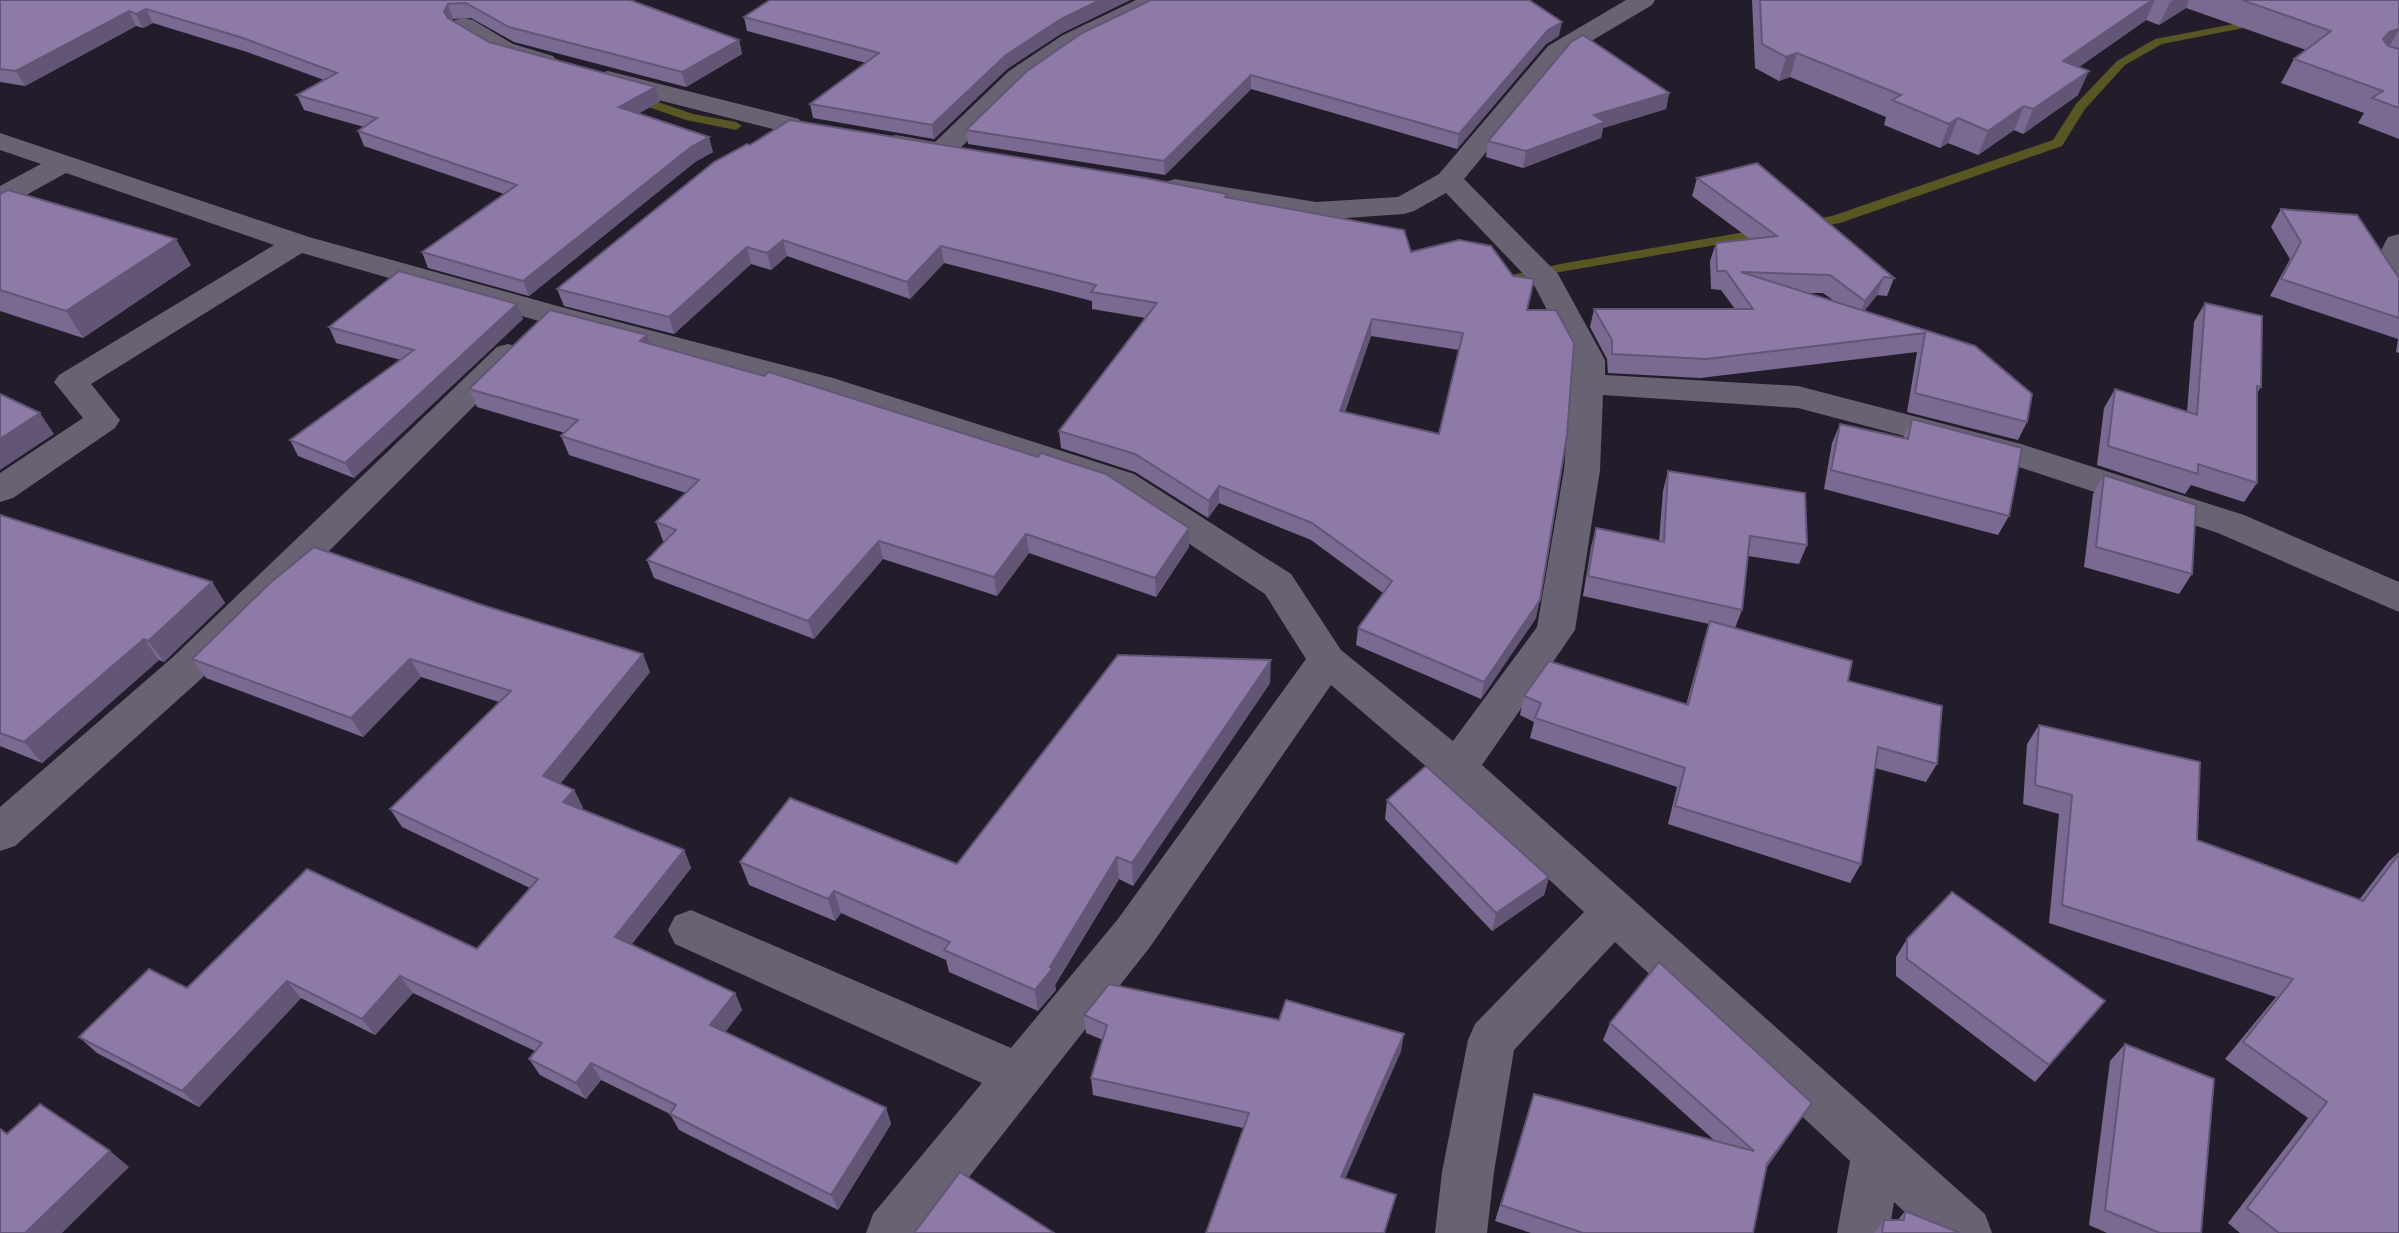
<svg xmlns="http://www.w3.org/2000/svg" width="2399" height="1233" viewBox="0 0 2399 1233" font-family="'Libre Baskerville',serif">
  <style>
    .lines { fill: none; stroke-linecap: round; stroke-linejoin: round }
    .stream { fill: #585623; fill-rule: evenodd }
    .minor { fill: #696273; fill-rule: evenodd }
    .wall { fill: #7a6990; fill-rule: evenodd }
    .shaded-wall { fill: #635575 }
    .building { fill: #8e7aa7; stroke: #635575; stroke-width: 2; fill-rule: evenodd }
  </style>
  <rect width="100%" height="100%" fill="#231d2b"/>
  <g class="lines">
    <g class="stream">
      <polygon points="2260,19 2266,22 2264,24 2162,44 2125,65 2085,109 2062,146 1840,223 1806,229 1799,225 1801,222 1832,216 2053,140 2076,104 2117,61 2155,39"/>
      <polygon points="635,94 693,114 736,122 742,126 736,130 686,120 631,101 629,98"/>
      <polygon points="1768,228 1773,229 1773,235 1560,272 1499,286 1492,282 1494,279 1560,264"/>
    </g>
    <g class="minor">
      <path d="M1136,0H1167L1164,5L1081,45L1027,83L951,157C931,162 906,154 886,149L882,143L886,137L896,135L935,142L1009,71L1063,35Z"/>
      <polygon points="1626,0 1655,0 1652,5 1566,56 1464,179 1558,274 1605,360 1605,375 1798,386 2021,444 2244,515 2399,582 2399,612 2218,533 2010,464 1798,408 1603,395 1600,470 1575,630 1482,765 1985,1214 1992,1233 1927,1233 1894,1202 1889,1233 1837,1233 1850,1161 1615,942 1514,1050 1494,1172 1487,1233 1435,1233 1442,1172 1468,1040 1475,1024 1584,912 1442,780 1331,685 1150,947 925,1233 866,1233 873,1214 982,1083 675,944 668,930 675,916 691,910 1011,1048 1118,919 1306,659 1265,594 1108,490 809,392 539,321 302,253 91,384 120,420 115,428 13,498 0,502 0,473 83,418 54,382 59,375 274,245 66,173 10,204 0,207 0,186 41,164 0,150 0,133 309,237 561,307 833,378 1134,474 1291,574 1341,650 1453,741 1537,627 1564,470 1573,360 1534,285 1446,193 1414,211 1404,214 1316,220 1175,197 1165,194 1161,188 1165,182 1175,179 1316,202 1398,197 1439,174 1548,46"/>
      <path d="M464,18L473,20L513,44L553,56L557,61L553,66C523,74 480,45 455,30L452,25L455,20Z"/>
      <polygon points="608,71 799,119 803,125 799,131 789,133 599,85 595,79 599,73"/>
      <polygon points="2399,234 2399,276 2378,270 2374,264 2388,237"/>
      <polygon points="508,344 519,347 524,354 519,361 201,679 15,846 0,851 0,807 173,657 497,347"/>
    </g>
  </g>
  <g class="wall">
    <polygon points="0,0 630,0 739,40 742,54 686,87 514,42 471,18 453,19 452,20 489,42 656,87 660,101 638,114 713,152 695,162 529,296 428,268 422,252 504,194 364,146 358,131 364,127 304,110 297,95 324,80 247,52 153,23 143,28 136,26 25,86 0,82"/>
    <polygon points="770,0 1130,0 1062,33 1007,69 934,139 813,118 810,104 866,63 747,31 744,17"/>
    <polygon points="1151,0 1559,36 1546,44 1457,149 1251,89 1165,175 968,144 966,130"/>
    <polygon points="1752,0 2399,0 2399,139 2358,123 2364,113 2281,83 2294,59 2306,50 2186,8 2159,25 2146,20 2079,67 2078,95 2023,134 2014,130 1978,155 1948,143 1940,148 1884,125 1886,117 1790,77 1779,81 1755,68"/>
    <polygon points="1669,93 1666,109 1603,128 1601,138 1523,168 1486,157 1488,141"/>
    <path d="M750,145L1227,197L1411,252L1528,310L1536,618L1481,699L1356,645L1358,628L1383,593L1311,540L1219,503L1208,518L1135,472L1061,448L1059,431L1145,318L1092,309V301L944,263L910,299L787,256L771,270L751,264L674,334L564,306L557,289ZM1371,336L1459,350L1439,434L1345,412Z"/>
    <path d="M1697,178L1894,278L1887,296L1877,295L1864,311L1975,346L2027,422L2018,440L1907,412L1917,352L1700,378L1608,373L1607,359L1590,327L1594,309H1735L1721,290L1711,289L1710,261L1716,243L1750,239L1692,196ZM1807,293H1823L1834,301Z"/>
    <polygon points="0,194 191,265 83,338 0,311"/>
    <polygon points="2281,209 2399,278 2399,353 2396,352 2398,339 2270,296 2290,259 2271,227"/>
    <polygon points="2205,303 2261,387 2257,393 2257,483 2244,502 2191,485 2185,494 2097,465 2104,408 2115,389 2187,412 2194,322"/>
    <polygon points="523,319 354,478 298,456 290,440 401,360 336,343 329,327"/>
    <polygon points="650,344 1189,547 1156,597 1029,553 997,596 883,559 814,639 654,578 647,560 665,541 663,541 656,522 686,493 569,455 561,436 565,433 477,407 469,389"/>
    <polygon points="1912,419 2009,516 1998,535 1824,489 1832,443 1840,424 1903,438"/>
    <polygon points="1668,471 1807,545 1799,564 1748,556 1742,610 1735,628 1848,681 1937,764 1926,782 1875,768 1861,864 1850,883 1668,824 1677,787 1530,738 1534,722 1520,715 1524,696 1686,705 1704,640 1709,624 1583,596 1591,547 1596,528 1659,541 1663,491"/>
    <polygon points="2104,475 2192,574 2179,594 2084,567 2093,494"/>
    <polygon points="0,515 212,582 225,603 171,655 164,662 159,660 42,763 0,746"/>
    <polygon points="270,583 650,672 560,784 574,790 583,808 582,809 684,850 691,868 632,944 735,993 742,1010 725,1032 886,1108 891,1124 838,1210 679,1130 670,1114 601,1080 586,1099 540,1075 529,1059 535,1051 413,993 375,1035 301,998 199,1107 97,1053 79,1037 187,988 477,949 530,888 402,827 390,809 499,702 421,677 363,737 206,678 192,659"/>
    <polygon points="1270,683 1133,886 1119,879 1055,985 1056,990 1038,1011 949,972 946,960 841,913 835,921 749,885 740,862 957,864"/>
    <polygon points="2039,725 2197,840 2359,900 2389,861 2399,852 2399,1233 2240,1233 2228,1223 2308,1118 2225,1059 2276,997 2049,923 2059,814 2023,804 2027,744"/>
    <polygon points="1387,800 1549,877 1544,895 1492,931 1385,819"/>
    <polygon points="1907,939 2105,1001 2035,1082 1896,976 1896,957"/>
    <polygon points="1084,1015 1401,1051 1345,1178 1392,1210 1243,1128 1093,1095 1091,1078 1103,1040 1086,1033"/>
    <polygon points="1610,1023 1801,1119 1767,1167 1753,1233 1531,1233 1495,1221 1534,1094 1715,1141 1603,1040"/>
    <polygon points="2125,1044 2201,1233 2107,1233 2089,1225 2110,1061"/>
    <polygon points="1905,1211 1960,1233 1874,1233 1884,1220 1898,1220"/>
  </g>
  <g class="shaded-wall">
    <polygon points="1100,0 1130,0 1062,33 1007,69 934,139 932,125 1006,55 1061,19"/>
    <polygon points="2152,0 2155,0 2146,20 2053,85 2063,61"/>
    <polygon points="2173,0 2189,0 2186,8 2159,25 2170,2"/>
    <polygon points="448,4 453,19 450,26 444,12"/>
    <polygon points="146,9 153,23 143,28 136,14"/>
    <polygon points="129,11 136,26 25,86 16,71"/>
    <polygon points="1562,22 1559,36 1546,44 1457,149 1459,134 1548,30"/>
    <polygon points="2399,29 2399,30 2386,52 2383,39 2389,32"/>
    <polygon points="739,40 742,54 686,87 682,72"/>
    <polygon points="1797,53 1790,77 1779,81 1786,57"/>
    <polygon points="2089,71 2078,95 2023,134 2033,109"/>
    <polygon points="1251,75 1251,89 1165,175 1164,161"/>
    <polygon points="656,87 660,101 624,122 619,107"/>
    <polygon points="1669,93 1666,109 1603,128 1601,138 1523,168 1526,151 1594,115"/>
    <polygon points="2024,106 2014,130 1978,155 1988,131"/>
    <polygon points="1958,118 1948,143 1940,148 1949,124"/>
    <polygon points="709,137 713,152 695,162 529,296 523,281 691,147"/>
    <polygon points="176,239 191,265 83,338 66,311"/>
    <polygon points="783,240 787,256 771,270 767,253"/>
    <polygon points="941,246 944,263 910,299 907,282"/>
    <polygon points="747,247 751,264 674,334 669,317"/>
    <polygon points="1884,277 1877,295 1858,319 1865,301"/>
    <polygon points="517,304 523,319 354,478 345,463"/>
    <polygon points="1372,319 1371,336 1339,428 1340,411"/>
    <polygon points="647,335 653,353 640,341"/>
    <polygon points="40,413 54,434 0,470 0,439"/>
    <polygon points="1219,486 1219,503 1208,518 1209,501"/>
    <polygon points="1189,528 1189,547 1156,597 1155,578"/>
    <polygon points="1026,534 1029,553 997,596 994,577"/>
    <polygon points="879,541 883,559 814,639 808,621"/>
    <polygon points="212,582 225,603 164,662 148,641"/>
    <polygon points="1540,600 1536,618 1481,699 1484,682"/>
    <polygon points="144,639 159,660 42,763 24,742"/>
    <polygon points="643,654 650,672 552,794 543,776"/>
    <polygon points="410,659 421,677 363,737 351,718"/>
    <polygon points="1271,660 1270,683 1133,886 1132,863"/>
    <polygon points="574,790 583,808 572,820 563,802"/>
    <polygon points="684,850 691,868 624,954 615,937"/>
    <polygon points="1117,857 1119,879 1055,985 1056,990 1038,1011 1035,990 1050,967"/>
    <polygon points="1549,877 1544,895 1492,931 1496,913"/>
    <polygon points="834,891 841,913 835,921 828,899"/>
    <polygon points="400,976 413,993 375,1035 362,1019"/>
    <polygon points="287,981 301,998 199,1107 182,1091"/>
    <polygon points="735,993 742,1010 718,1042 710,1025"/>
    <polygon points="1404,1034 1401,1051 1339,1193 1341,1177"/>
    <polygon points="591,1063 601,1080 586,1099 576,1083"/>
    <polygon points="1812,1103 1801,1119 1757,1180 1767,1164"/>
    <polygon points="886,1108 891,1124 838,1210 831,1195"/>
    <polygon points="110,1151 129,1167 62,1233 25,1233"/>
    <polygon points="1396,1195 1385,1233 1384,1233"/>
  </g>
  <g class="building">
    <polygon points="0,0 630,0 739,40 682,72 509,27 466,3 448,4 444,12 448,18 489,42 656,87 619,107 709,137 691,147 523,281 422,252 517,185 358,131 377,118 297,95 337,73 240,37 146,9 136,14 129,11 16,71 0,69"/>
    <polygon points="770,0 1100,0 1061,19 1006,55 932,125 810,104 879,53 744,17"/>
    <polygon points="1151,0 1529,0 1562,22 1548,30 1459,134 1251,75 1164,161 966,130 1027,71 1082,33"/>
    <polygon points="1760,0 2152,0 2063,61 2089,71 2033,109 2024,106 1988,131 1958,118 1949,124 1892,100 1901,95 1797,53 1786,57 1762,44"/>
    <polygon points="2242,0 2399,0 2399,29 2389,32 2383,39 2388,46 2399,49 2399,108 2372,98 2383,91 2294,59 2331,31"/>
    <polygon points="1583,35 1669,93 1594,115 1605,122 1526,151 1488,141 1571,42"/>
    <path d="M790,120L1145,178L1227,194L1225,197L1404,230L1411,252L1459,240L1491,246L1513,276L1534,279L1527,310H1556L1574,343L1567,435L1540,600L1484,682L1358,628L1392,581L1312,523L1219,486L1209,501L1135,454L1059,431L1157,303L1091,292L1096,285L941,246L907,282L783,240L767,253L747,247L669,317L557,289L714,162L747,144L750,145ZM1372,319L1463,333L1439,434L1340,411Z"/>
    <polygon points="1757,163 1894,278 1884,277 1865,301 1830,275 1741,272 1975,346 2032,394 2027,422 1915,393 1925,333 1706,359 1612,354 1612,340 1594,309 1753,309 1726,271 1717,271 1716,243 1777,236 1697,178"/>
    <polygon points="8,190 176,239 66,311 0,290 0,194"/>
    <polygon points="2281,209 2357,215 2399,278 2399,318 2281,279 2301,242"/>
    <polygon points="399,271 517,304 345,463 290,440 414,350 329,327"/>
    <polygon points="2205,303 2262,316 2261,387 2257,386 2257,483 2198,464 2198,474 2108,446 2115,389 2197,415"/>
    <polygon points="550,310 647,335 640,341 764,376 769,372 1038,457 1041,453 1106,474 1189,528 1155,578 1026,534 994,577 879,541 808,621 647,560 676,530 656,522 699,480 561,436 578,420 469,389"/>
    <polygon points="0,394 40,413 0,439"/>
    <polygon points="1912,419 2022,448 2009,516 1831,470 1840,424 1908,439"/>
    <polygon points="1668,471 1805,493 1807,545 1750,536 1742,610 1588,576 1596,528 1664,542"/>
    <polygon points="2104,475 2196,505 2192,574 2096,547"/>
    <polygon points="0,515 212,582 156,634 148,641 144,639 24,742 0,733"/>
    <polygon points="314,547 485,606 643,654 543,776 574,790 563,802 684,850 615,937 735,993 710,1025 886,1108 831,1195 670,1114 676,1105 591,1063 576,1083 529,1059 542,1043 400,976 362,1019 287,981 182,1091 79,1037 149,969 187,988 307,869 477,949 538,879 390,809 511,691 410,659 351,718 192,659 270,583"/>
    <polygon points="1710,621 1852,661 1848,681 1942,706 1937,764 1878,747 1861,864 1675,806 1685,768 1535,718 1541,703 1524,696 1549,661 1688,705"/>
    <polygon points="1118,655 1271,660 1132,863 1117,857 1050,967 1053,968 1035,990 944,950 950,942 834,891 828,899 740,862 790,798 957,864"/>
    <polygon points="2039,725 2200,762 2197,840 2363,901 2399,854 2399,1233 2279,1233 2247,1208 2327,1102 2243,1042 2293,979 2062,905 2072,795 2035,785"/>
    <polygon points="1426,766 1549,877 1496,913 1387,800"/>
    <polygon points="1952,892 2105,1001 2049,1065 1907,959 1907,939"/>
    <polygon points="1659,962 1812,1103 1767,1164 1753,1233 1583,1233 1501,1205 1534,1094 1754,1151 1610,1023"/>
    <polygon points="1109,984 1279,1020 1286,1000 1404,1034 1341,1177 1396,1195 1384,1233 1206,1233 1249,1113 1091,1078 1107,1025 1084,1015"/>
    <polygon points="2125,1044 2214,1079 2201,1233 2160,1233 2105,1210"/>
    <polygon points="40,1104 110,1151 25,1233 0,1233 0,1129 7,1134"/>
    <polygon points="960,1172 1054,1233 914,1233"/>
    <polygon points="1905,1211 1960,1233 1882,1233 1884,1220 1904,1220"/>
  </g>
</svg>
